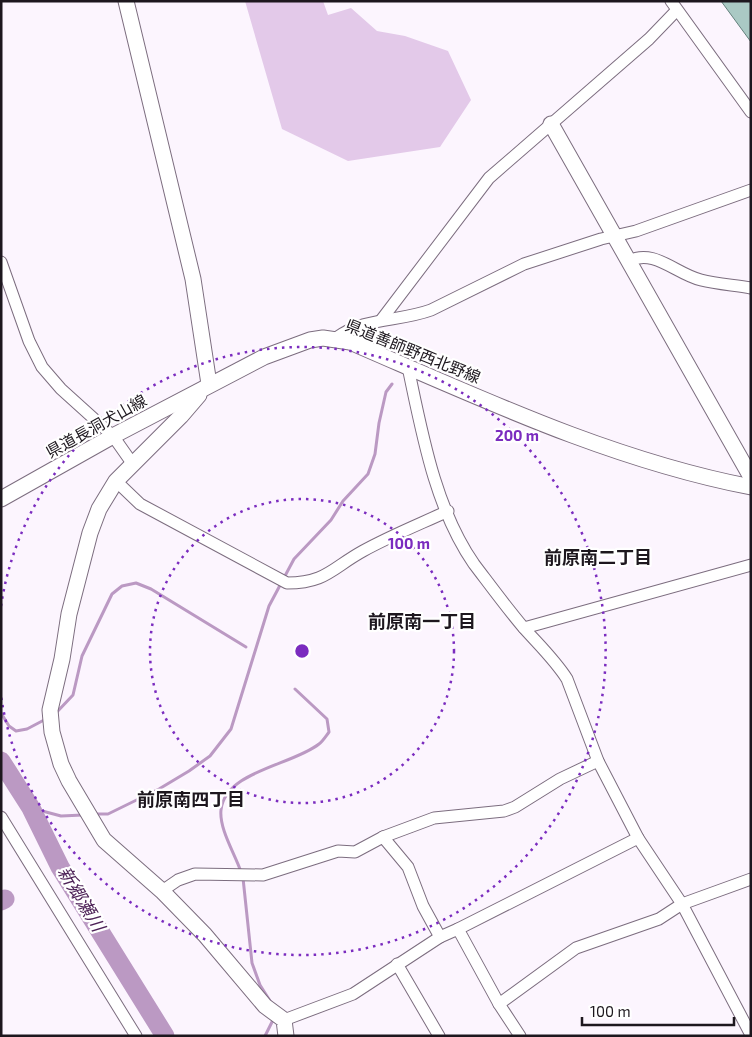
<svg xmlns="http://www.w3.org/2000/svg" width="752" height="1037" viewBox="0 0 752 1037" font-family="'Exo 2','Noto Sans JP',sans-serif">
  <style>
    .green { fill: #e3c9e9 }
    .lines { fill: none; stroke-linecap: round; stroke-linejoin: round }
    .stream { stroke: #bb99c3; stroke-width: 3 }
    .river { stroke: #bb99c3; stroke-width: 19 }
    .building { fill: #aac9c4; stroke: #64817d }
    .street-casing { stroke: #7c6d7f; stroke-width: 13 }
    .secondary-casing { stroke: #7c6d7f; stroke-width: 17 }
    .street { stroke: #fff; stroke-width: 11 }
    .secondary { stroke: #fff; stroke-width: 15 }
    .ring { fill: none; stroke: #7b2cbf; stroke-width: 2.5; stroke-dasharray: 2.5 5 }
    .labels { text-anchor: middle; stroke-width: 4.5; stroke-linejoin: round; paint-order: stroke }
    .street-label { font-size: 16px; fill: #1d171e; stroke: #fff }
    .neighbourhood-label { font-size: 18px; font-weight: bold; fill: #1d171e; stroke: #fff }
    .water-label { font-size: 18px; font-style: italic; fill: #4e2358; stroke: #fff }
    .centre { fill: #7b2cbf; stroke: #fff; stroke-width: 2.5 }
    .ring-label { font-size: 15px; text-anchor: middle; font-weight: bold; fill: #7b2cbf; stroke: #fff; stroke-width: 4.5; stroke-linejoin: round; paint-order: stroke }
  </style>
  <rect width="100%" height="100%" fill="#fcf5fe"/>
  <polygon class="green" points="245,1 323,1 328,15 351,8 377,31 405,36 448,51 471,100 440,147 348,161 282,129"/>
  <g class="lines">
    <g class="stream">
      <polyline points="1,713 9,726 16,731 27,729 46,719"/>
      <polyline points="56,713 73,695 82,656 112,594 122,586 136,583 151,589 246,647"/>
      <polyline points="31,808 61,816 83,815"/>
      <polyline points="95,814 108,814 159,789 189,771 210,756 231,729 269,606 294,559 331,520 343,501 368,474 375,454 379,423 386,392 392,384"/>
      <path d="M241,872C235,854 219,829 221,810C225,771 293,765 319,744C323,741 326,736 329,732L327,719L295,689"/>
      <polyline points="243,878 252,963 260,985 272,1004"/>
      <polyline points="265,1036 274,1018"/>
    </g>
    <g class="river">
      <polyline points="1,761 31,808 60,867 165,1036"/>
      <polyline points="1,901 5,899"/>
    </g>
  </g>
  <polygon class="building" points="721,1 751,1 751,42"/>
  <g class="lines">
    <defs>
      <g id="street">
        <polyline points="671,1 751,112"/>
        <path d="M629,261C654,248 676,274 701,280C717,284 734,285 751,288"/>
        <polyline points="1,262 29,341 42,367 61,389 113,436 132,463"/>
        <polyline points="382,319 489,178 649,39 676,11"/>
        <path d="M336,338C365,317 398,322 431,310L524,264L601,239L636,231L751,190"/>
        <path d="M408,367C422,433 435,508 474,564C490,585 506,607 523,627C538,644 555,660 567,679L598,761L638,838L682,904L751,1035"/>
        <path d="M116,481L140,504L287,583C326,583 332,568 363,551C390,536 420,524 448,511"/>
        <polyline points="524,628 751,565"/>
        <polyline points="1,817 136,1036"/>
        <polyline points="383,837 434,818 504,811 515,807 560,779 598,761"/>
        <polyline points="162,891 178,880 195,874 263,875 338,851 355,852 383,837 408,867 423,906 440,937 458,929 499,1004 520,1036"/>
        <polyline points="458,929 638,838"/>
        <polyline points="397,964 439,1036"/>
        <polyline points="499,1004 576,948 659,919 682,904 751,879"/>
        <polyline points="284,1020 353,994 440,937"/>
      </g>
      <g id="secondary">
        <polyline points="126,1 193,279 209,384"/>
        <polyline points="551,124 751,477"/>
        <polyline points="199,395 181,416 116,481 99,509 90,533 69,614 62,659 50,710 52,732 61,764 69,781 104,840 162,891 205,935 265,1006 284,1020 286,1036"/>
        <path d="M1,499L113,436L264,357L310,340L323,338L350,342C480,398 611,460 751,487"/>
      </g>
    </defs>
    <use href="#street" class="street-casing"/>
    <use href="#secondary" class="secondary-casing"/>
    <use href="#street" class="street"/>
    <use href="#secondary" class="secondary"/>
  </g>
  <g class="ring">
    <circle cx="302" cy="651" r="152"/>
    <path d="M1 606A304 304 0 1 1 1 696"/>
  </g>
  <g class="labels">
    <g class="street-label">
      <text transform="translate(413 351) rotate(22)" y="6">県道善師野西北野線</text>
      <text transform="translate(96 426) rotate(-29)" y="6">県道長洞犬山線</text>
    </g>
    <g class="neighbourhood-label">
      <text x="598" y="564">前原南二丁目</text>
      <text x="422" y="628">前原南一丁目</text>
      <text x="191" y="806">前原南四丁目</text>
    </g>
    <g class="water-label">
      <text transform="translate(81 899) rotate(59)" y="6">新郷瀬川</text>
    </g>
  </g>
  <circle cx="302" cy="651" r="8" class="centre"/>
  <g class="ring-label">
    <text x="517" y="441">200 m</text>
    <text x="409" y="549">100 m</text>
  </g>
  <rect width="752" height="1037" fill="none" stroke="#1d171e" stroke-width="5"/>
  <path d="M582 1017v8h152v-8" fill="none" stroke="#1d171e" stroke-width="2.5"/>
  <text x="590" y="1017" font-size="15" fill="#1d171e" stroke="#ffffff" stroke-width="4" paint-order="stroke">100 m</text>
</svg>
